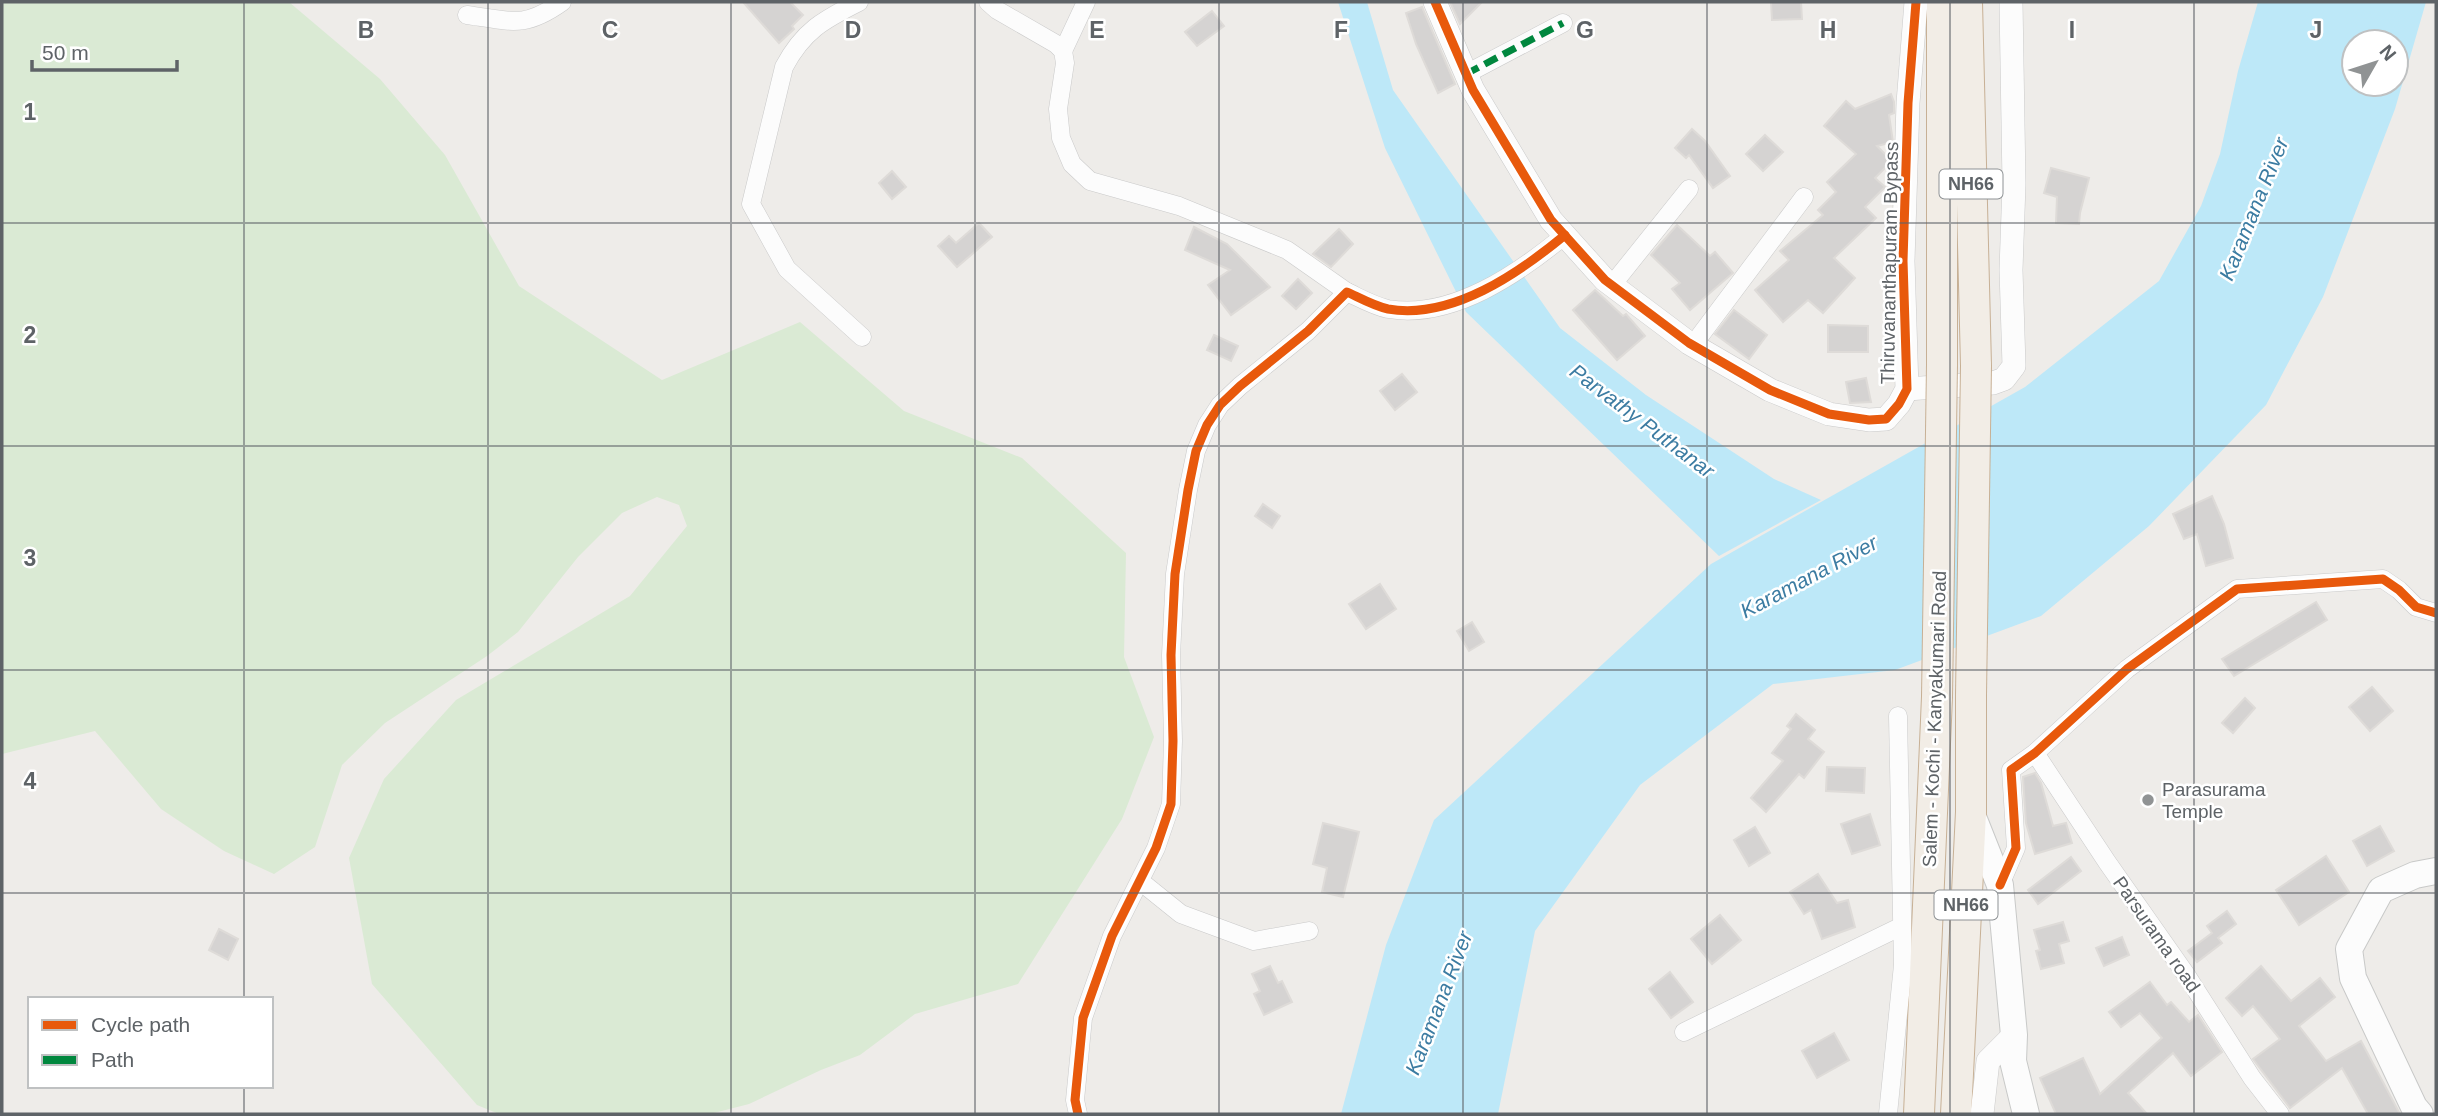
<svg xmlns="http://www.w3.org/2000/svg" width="2438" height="1116" viewBox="0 0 2438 1116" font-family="Helvetica,sans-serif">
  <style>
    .green { fill: #daead4 }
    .water { fill: #bde8f8; fill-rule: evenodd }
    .building { fill: #d5d3d2; stroke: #dedbd8; stroke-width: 2 }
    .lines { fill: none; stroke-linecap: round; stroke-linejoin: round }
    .minor-casing { stroke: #cacaca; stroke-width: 19 }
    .tertiary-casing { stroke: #cacaca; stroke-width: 24 }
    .secondary-casing { stroke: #c8c9c8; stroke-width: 28 }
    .trunk-casing { stroke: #c7b095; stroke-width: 32 }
    .minor { stroke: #fcfcfc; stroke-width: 18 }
    .tertiary { stroke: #fcfcfc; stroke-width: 23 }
    .secondary { stroke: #fcfcfc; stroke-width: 26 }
    .trunk { stroke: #f2ede6; stroke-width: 30 }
    .trunk-bridge-casing { stroke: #c7b095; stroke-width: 32; stroke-linecap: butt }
    .trunk-bridge { stroke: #f2ede6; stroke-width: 30 }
    .quiet { stroke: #00873e; stroke-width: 7; stroke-dasharray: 14 7; stroke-linecap: butt }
    .cycleway-casing { stroke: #fff; stroke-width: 13 }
    .cycleway { stroke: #e8590c; stroke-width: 9 }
    .grid { fill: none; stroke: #5e6367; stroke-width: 2; stroke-opacity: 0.55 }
    .poi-dot { fill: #909394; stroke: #fff; stroke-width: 2.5 }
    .labels { text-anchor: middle; stroke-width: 5; stroke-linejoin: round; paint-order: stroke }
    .shield { fill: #fff; stroke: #8e9295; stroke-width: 2 }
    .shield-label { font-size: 18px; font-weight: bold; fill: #5e6367 }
    .street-label { font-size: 19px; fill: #5e6367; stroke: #fff }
    .poi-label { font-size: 19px; fill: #5e6367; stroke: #fff; text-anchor: start }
    .water-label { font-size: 21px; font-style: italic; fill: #3c7ca2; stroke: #fff }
    .grid-label { font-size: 23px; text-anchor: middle; font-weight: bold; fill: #5e6367; stroke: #fff; stroke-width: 5; stroke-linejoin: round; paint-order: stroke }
  </style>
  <rect width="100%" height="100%" fill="#eeece9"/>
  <polygon class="green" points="2,2 289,2 380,79 445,155 519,286 662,380 800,322 904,411 1022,458 1126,553 1124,657 1154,737 1122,819 1018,984 915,1014 860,1055 821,1070 749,1104 710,1114 499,1114 477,1105 372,984 349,858 384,779 456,700 630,596 687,526 679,505 657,497 622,513 578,557 518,632 487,656 385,723 342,765 315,847 274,874 224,851 161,809 95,731 2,754"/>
  <g class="water">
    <polygon points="1338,2 1367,2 1393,90 1560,328 1646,395 1774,479 1821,500 1719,556 1466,312 1385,148"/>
    <path d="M2258,2H2426L2395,109L2323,297L2266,405L2149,526L2041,616L1895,670L1773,684L1640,785L1535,931L1498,1114H1341L1386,945L1434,820L1711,564L2025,387L2159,281L2201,206L2220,154L2238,71ZM2354,42H2396V84H2354Z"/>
  </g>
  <g class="building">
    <polygon points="743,2 790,2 803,15 792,26 794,29 779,43"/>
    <polygon points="1450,2 1482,2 1460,24"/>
    <polygon points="1771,2 1801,2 1802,19 1772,20"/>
    <polygon points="1422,7 1455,84 1438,93 1416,44 1406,13"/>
    <polygon points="1212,11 1224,26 1197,46 1185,32"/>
    <polygon points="1891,94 1894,102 1894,113 1889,115 1893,142 1877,146 1892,161 1875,178 1885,187 1865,207 1876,218 1834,258 1855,278 1823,313 1808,300 1783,322 1755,290 1789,260 1780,251 1823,215 1818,210 1836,192 1827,182 1856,154 1824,126 1846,101 1855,109"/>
    <polygon points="1692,129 1705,141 1730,176 1713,188 1689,155 1686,158 1675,148"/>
    <polygon points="1765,135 1783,152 1763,171 1746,154"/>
    <polygon points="2051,168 2089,178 2080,213 2079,224 2056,223 2057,197 2044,193"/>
    <polygon points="892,171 906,187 892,199 879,183"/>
    <polygon points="979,223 992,237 957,267 938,246 949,236 956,243"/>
    <polygon points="1677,225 1710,256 1715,252 1733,273 1690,310 1672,289 1680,283 1651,255"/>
    <polygon points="1194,227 1227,244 1270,287 1231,315 1208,285 1230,270 1185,250"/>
    <polygon points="1339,229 1353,244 1331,267 1313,254"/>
    <polygon points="1298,279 1312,293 1296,309 1282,296"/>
    <polygon points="1595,290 1623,316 1626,314 1645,336 1617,360 1573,310"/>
    <polygon points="1734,310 1767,335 1749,359 1715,334"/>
    <polygon points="1828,325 1868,326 1868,352 1828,352"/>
    <polygon points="1214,335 1238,346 1231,361 1207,350"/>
    <polygon points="1402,374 1417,392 1395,410 1380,391"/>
    <polygon points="1866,378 1871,402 1850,403 1846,382"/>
    <polygon points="2212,496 2224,524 2233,558 2206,566 2197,534 2184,539 2173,514"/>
    <polygon points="1263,504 1280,516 1272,528 1255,516"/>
    <polygon points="1380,584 1396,609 1366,629 1349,604"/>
    <polygon points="2316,602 2327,620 2234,676 2222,659"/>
    <polygon points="1472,622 1484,642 1469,651 1457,631"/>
    <polygon points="2372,687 2393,711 2370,731 2349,707"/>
    <polygon points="2245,698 2255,708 2233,733 2222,723"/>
    <polygon points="1796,714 1815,730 1808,739 1824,752 1804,778 1799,774 1766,812 1751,798 1783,761 1772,753 1791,729 1787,726"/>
    <polygon points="1827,767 1865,768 1864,793 1826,791"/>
    <polygon points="2035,773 2041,783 2053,826 2066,823 2072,843 2035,854 2026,823 2023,777"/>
    <polygon points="1870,814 1880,845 1852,854 1841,824"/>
    <polygon points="1323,823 1359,832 1343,897 1322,892 1327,868 1313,864"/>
    <polygon points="2380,826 2394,851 2367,866 2353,841"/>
    <polygon points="1755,827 1770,853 1749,866 1734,840"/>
    <polygon points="2326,856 2349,892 2299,925 2276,890"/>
    <polygon points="2071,857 2081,871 2038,904 2028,890"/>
    <polygon points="1818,874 1837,903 1848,900 1855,927 1822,939 1811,910 1804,914 1790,892"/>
    <polygon points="2227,911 2236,924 2218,938 2222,943 2197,962 2188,951 2212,933 2207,926"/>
    <polygon points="1720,915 1741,940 1712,964 1691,939"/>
    <polygon points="2063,922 2069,941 2059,944 2064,963 2041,969 2036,951 2040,950 2034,930"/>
    <polygon points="219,929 238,939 228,960 209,950"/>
    <polygon points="2122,937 2129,955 2104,966 2096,948"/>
    <polygon points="1270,966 1278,983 1282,981 1292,1002 1264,1015 1254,994 1260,991 1252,974"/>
    <polygon points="2261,966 2291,1001 2320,978 2335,997 2299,1026 2326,1061 2361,1041 2400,1114 2368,1114 2342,1068 2290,1108 2253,1059 2280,1039 2253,1006 2242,1016 2226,998"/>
    <polygon points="1670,972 1693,1002 1671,1018 1649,989"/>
    <polygon points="2150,982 2167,1005 2171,1002 2189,1022 2198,1015 2222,1052 2191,1076 2173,1053 2128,1093 2147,1114 2056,1114 2040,1078 2083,1058 2100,1094 2162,1038 2140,1013 2121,1027 2109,1012"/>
    <polygon points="1834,1033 1849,1060 1817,1078 1802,1051"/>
  </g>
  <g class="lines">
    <defs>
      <g id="minor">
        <path d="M859,2C823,20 803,31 784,67L751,204L787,269L862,337"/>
        <polyline points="988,2 997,10 1056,44 1063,51 1065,63 1058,109 1061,138 1072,164 1090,181 1179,206 1287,250 1347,292"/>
        <path d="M467,15C511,21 524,29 562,2"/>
        <polyline points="1063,51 1086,2"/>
        <polyline points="1466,74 1563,23"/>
        <polyline points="1612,285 1689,189"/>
        <polyline points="1693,345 1804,197"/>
        <polyline points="2035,753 2107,862 2187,976 2252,1078 2280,1114"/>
        <polyline points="1140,881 1181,914 1254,941 1309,931"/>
        <polyline points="2000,885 2016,848 2011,770 2035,753 2127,669 2237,589 2383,579 2399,590 2416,607 2436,613"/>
        <polyline points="1684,1032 1902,926"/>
        <path d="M1078,1114L1075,1100L1083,1018L1112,936L1156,848L1171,804L1173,741L1171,655L1175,574L1188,490L1196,451L1207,425L1220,405L1240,386L1308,331L1347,292C1360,298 1374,306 1388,309C1452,320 1519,273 1565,235"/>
        <polyline points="1888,1114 1903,965 1898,716"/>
      </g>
      <g id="tertiary">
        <polyline points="1435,2 1473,90 1551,220 1605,280 1689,343 1770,390 1829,414 1869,420 1886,419 1899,404 1907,389 1903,261 1908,103 1916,2"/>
        <polyline points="1907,389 1993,383 2004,379 2014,366 2011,270 2014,184 2011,2"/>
        <polyline points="1982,1114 1988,1061 2014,1035"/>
      </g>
      <g id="secondary">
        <polyline points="1971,812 2000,885 2014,1035 2013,1061 2026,1114"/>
        <polyline points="2420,1114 2414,1107 2353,978 2349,949 2381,890 2415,875 2436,871"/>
      </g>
      <g id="trunk">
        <polyline points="1967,2 1976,366"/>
        <polyline points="1942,365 1942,2"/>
        <polyline points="1919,1114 1937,697"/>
        <polyline points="1956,1114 1971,812 1971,695"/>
      </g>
    </defs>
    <use href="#minor" class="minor-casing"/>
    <use href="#tertiary" class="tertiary-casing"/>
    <use href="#secondary" class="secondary-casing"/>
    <use href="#trunk" class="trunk-casing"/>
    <use href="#minor" class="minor"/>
    <use href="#tertiary" class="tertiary"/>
    <use href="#secondary" class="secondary"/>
    <use href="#trunk" class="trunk"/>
    <defs>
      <g id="trunk-bridge">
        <polyline points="1971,695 1976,366"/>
        <polyline points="1937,697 1942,365"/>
      </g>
    </defs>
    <use href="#trunk-bridge" class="trunk-bridge-casing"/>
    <use href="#trunk-bridge" class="trunk-bridge"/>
    <polyline class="quiet" points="1466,74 1563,23"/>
    <defs>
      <g id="cycleway">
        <polyline points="1435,2 1473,90 1551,220 1605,280 1689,343 1770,390 1829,414 1869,420 1886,419 1899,404 1907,389 1903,261 1908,103 1916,2"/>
        <polyline points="2000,885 2016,848 2011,770 2035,753 2127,669 2237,589 2383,579 2399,590 2416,607 2436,613"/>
        <path d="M1078,1114L1075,1100L1083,1018L1112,936L1156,848L1171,804L1173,741L1171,655L1175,574L1188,490L1196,451L1207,425L1220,405L1240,386L1308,331L1347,292C1360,298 1374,306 1388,309C1452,320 1519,273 1565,235"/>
      </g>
    </defs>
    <use href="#cycleway" class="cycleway-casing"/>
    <use href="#cycleway" class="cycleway"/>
  </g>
  <path class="grid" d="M244,2V999M488,2V1114M731,2V1114M975,2V1114M1219,2V1114M1463,2V1114M1707,2V1114M1950,2V1114M2194,2V1114M2,223H2436M2,446H2436M2,670H2436M2,893H2436M244,1086V1114"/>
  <circle class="poi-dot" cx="2148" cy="800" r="7"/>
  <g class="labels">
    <g class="shield">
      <rect x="1939.5" y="169.5" width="63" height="29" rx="5"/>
      <rect x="1934.5" y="890.5" width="63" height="29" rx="5"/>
    </g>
    <g class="shield-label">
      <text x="1971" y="190">NH66</text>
      <text x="1966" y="911">NH66</text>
    </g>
    <g class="street-label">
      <text transform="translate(1889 263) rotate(-89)" y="7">Thiruvananthapuram Bypass</text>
      <text transform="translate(1934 719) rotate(-88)" y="7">Salem - Kochi - Kanyakumari Road</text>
      <text transform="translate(2157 934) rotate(55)" y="7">Parsurama road</text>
    </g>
    <g class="poi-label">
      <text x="2162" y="796">Parasurama<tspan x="2162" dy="22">Temple</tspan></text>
    </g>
    <g class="water-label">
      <text transform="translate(2254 209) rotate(-68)" y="7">Karamana River</text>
      <text transform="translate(1642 421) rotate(37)" y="7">Parvathy Puthanar</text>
      <text transform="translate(1809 577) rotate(-28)" y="7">Karamana River</text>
      <text transform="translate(1439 1003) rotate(-69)" y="7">Karamana River</text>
    </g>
  </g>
  <g class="grid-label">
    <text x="366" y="38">B</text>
    <text x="610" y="38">C</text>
    <text x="853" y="38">D</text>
    <text x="1097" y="38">E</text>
    <text x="1341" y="38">F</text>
    <text x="1585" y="38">G</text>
    <text x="1828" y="38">H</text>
    <text x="2072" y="38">I</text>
    <text x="2316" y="38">J</text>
    <text x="30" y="120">1</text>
    <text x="30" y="343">2</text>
    <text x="30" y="566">3</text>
    <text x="30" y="789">4</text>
  </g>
  <rect width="2438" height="1116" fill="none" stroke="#5e6367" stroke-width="7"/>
  <rect x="28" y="997" width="245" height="91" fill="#ffffff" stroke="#bfc1c2" stroke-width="2"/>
  <rect x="42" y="1020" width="35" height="10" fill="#e8590c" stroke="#bfc1c2" stroke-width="2"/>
  <text x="91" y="1032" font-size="21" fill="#5e6367">Cycle path</text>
  <rect x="42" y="1055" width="35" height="10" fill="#00873e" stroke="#bfc1c2" stroke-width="2"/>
  <text x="91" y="1067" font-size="21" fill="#5e6367">Path</text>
  <g transform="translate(2375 63) rotate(51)"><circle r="33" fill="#ffffff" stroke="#bfc1c2" stroke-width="2"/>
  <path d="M0-5L12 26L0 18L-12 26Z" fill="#909394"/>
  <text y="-10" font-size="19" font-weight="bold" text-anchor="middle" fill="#5e6367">N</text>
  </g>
  <path d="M32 60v10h145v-10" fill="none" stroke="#5e6367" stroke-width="3.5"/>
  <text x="42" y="60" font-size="21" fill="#5e6367" stroke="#ffffff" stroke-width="5" paint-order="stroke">50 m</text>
</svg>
